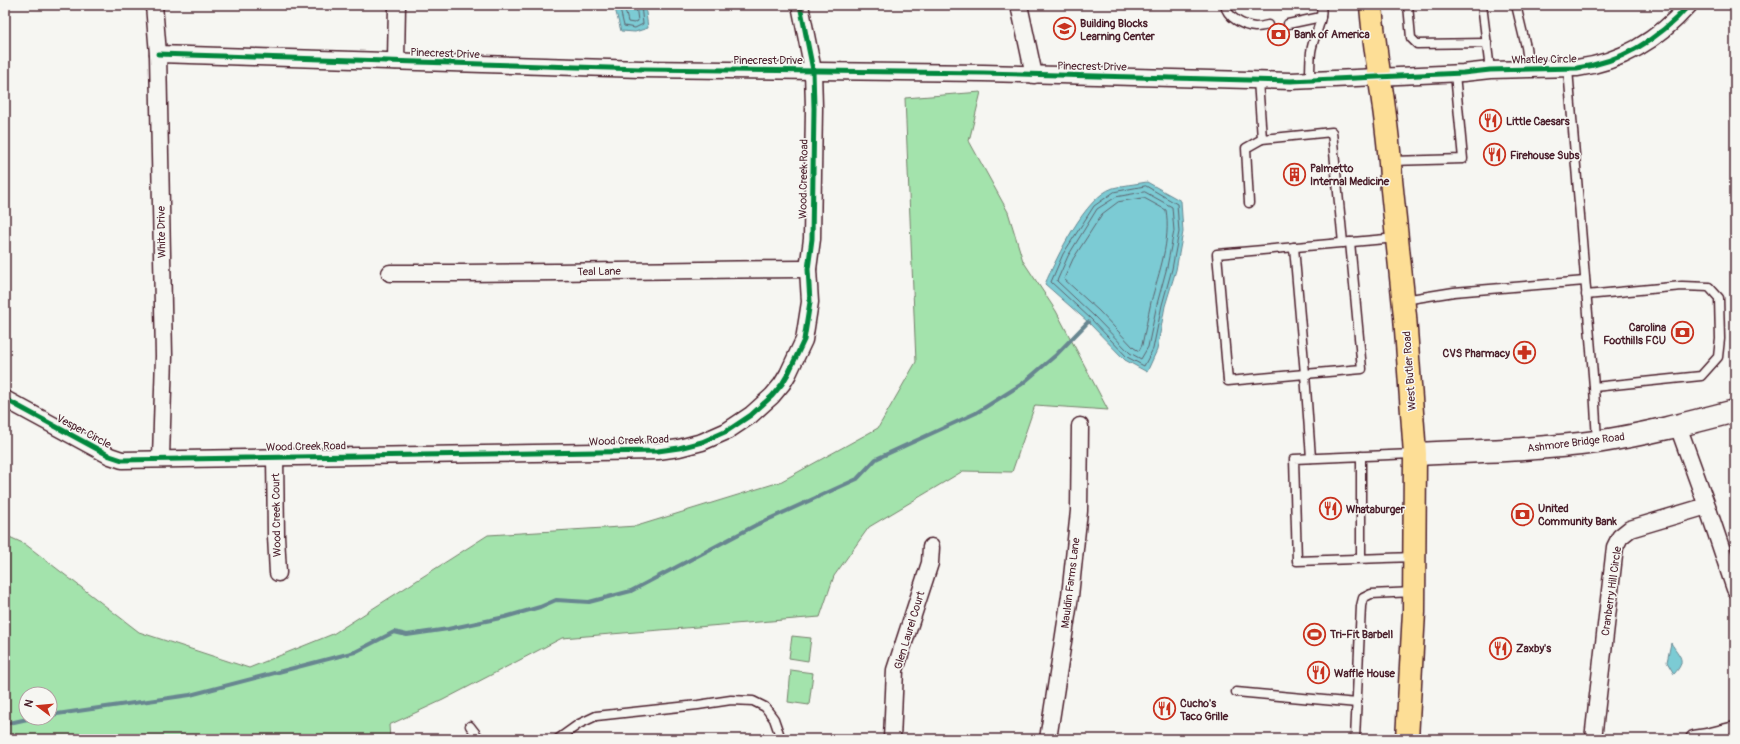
<svg xmlns="http://www.w3.org/2000/svg" width="1740" height="744" viewBox="0 0 1740 744" font-family="Pangolin,sans-serif">
  <style>
    .green { fill: #a3e3ac; stroke: #76816c; fill-rule: evenodd }
    .water { fill: #7bcbd4; stroke: #678690 }
    .lines { fill: none; stroke-linecap: round; stroke-linejoin: round }
    .shore { stroke: #5e646f; stroke-width: 1 }
    .stream { stroke: #678690; stroke-width: 4 }
    .lane-casing { stroke: #4a1f2b; stroke-width: 11 }
    .street-casing { stroke: #4a1f2b; stroke-width: 19 }
    .secondary-casing { stroke: #4a1f2b; stroke-width: 25 }
    .primary-casing { stroke: #4a1f2b; stroke-width: 25 }
    .lane { stroke: #f6f6f2; stroke-width: 8 }
    .street { stroke: #f6f6f2; stroke-width: 16 }
    .secondary { stroke: #f6f6f2; stroke-width: 22 }
    .primary { stroke: #fdde96; stroke-width: 22 }
    .cycleway-casing { stroke: #f6f6f2; stroke-width: 8 }
    .cycleway { stroke: #00873e; stroke-width: 5 }
    .labels { text-anchor: middle; stroke-width: 3; stroke-linejoin: round; paint-order: stroke }
    .poi-label { font-size: 11px; font-weight: bold; fill: #4a1f2b; stroke: #f6f6f2; text-anchor: start }
    .street-label { font-size: 11px; fill: #4a1f2b; stroke: #f6f6f2 }
  </style>
  <rect width="100%" height="100%" fill="#f6f6f2"/>
  <filter id="ink" filterUnits="userSpaceOnUse"><feTurbulence type="fractalNoise" baseFrequency=".025" numOctaves="2"/><feDisplacementMap in="SourceGraphic" scale="8" xChannelSelector="R" yChannelSelector="G"/><feConvolveMatrix kernelMatrix="1 2 1 2 8 2 1 2 1" color-interpolation-filters="sRGB"/></filter>
  <g filter="url(#ink)">
    <g class="green">
      <path d="M981,92L969,141L1008,212L1023,261L1056,311L1108,410L1035,405L1012,472L963,471L869,527L834,576L820,617L562,638L443,700L389,725L390,739H5V535L25,544L139,632L249,668L333,634L488,535L637,526L780,482L878,428L916,362L905,98ZM26,694H50V718H26Z"/>
      <polygon points="792,636 811,638 808,661 789,658"/>
      <polygon points="791,670 813,673 809,705 788,702"/>
    </g>
    <g class="water">
      <polygon points="614,5 645,5 648,28 635,32 621,31"/>
      <path d="M1147,182L1181,201L1183,232L1176,270L1165,306L1157,350L1147,372L1125,360L1088,322L1045,284C1057,257 1085,197 1113,188C1124,185 1136,184 1147,182Z"/>
      <path d="M1671,643C1680,657 1687,660 1674,674L1667,662Z"/>
    </g>
    <g class="lines">
      <g class="shore">
        <polyline points="619,5 624,26 635,28 643,24 641,5"/>
        <polyline points="624,5 628,22 634,23 638,21 636,5"/>
        <polygon points="1146,186 1177,204 1179,232 1172,269 1162,305 1153,349 1144,366 1127,357 1091,319 1051,282 1063,254 1094,206 1114,192"/>
        <polygon points="1145,192 1172,207 1174,231 1167,267 1157,304 1148,347 1141,359 1130,353 1094,316 1057,281 1068,256 1097,209 1116,197"/>
        <path d="M1144,198L1166,210C1171,241 1159,272 1151,302C1148,316 1145,331 1142,345L1139,351L1134,348L1099,311L1064,279L1073,259L1102,214L1118,202Z"/>
      </g>
      <g class="stream">
        <polyline points="50,715 190,695 355,652 394,632 407,635 448,629 505,617 540,607 556,600 589,602 631,591 756,525 857,479 876,459 976,413 1022,384 1056,355 1088,322"/>
        <polyline points="5,724 32,718"/>
      </g>
      <defs>
        <g id="lane">
          <path d="M1225,5C1227,17 1243,26 1255,27C1259,27 1264,26 1268,25"/>
          <polyline points="1408,5 1411,38 1417,44 1487,43"/>
          <polyline points="1482,5 1490,70"/>
          <polyline points="1516,5 1526,47 1529,69"/>
          <polyline points="1288,24 1321,17"/>
          <polyline points="1568,69 1594,387 1597,441"/>
          <polyline points="1258,80 1262,139 1332,132 1343,243"/>
          <path d="M1310,80C1310,71 1310,61 1311,52C1313,36 1324,21 1321,5"/>
          <polyline points="1391,161 1463,159 1455,74"/>
          <polyline points="1249,203 1246,148 1262,139"/>
          <polyline points="1294,247 1305,374 1362,369 1350,242"/>
          <polyline points="1586,295 1682,286 1709,287 1719,298 1720,339 1718,357 1701,376 1594,387"/>
          <polyline points="1404,300 1454,292 1585,281"/>
          <polyline points="1413,454 1294,459 1297,561 1414,557"/>
          <polyline points="1361,456 1361,558"/>
          <polyline points="1311,458 1305,374 1228,381 1217,254 1397,238"/>
          <polyline points="1236,692 1357,703"/>
          <polyline points="470,726 480,739"/>
          <polyline points="558,739 579,724 596,716 698,705 731,700 753,701 765,707 774,719 781,739"/>
          <polyline points="1355,739 1361,606 1363,598 1371,594 1414,592"/>
        </g>
        <g id="street">
          <polyline points="154,5 158,54 164,356 161,458"/>
          <polyline points="1019,5 1034,75"/>
          <path d="M158,54L641,69L983,73L1291,81L1463,73L1490,70L1577,68C1622,62 1659,39 1689,5"/>
          <polyline points="396,61 397,5"/>
          <path d="M390,273C529,274 669,269 808,269"/>
          <polyline points="5,399 110,456 122,460 658,451 679,448 702,442 727,431 751,415 772,396 782,384 788,374 804,340 810,302 808,269 812,239 814,108 813,70 800,5"/>
          <polyline points="1678,426 1707,506 1735,589"/>
          <polyline points="275,457 276,536 278,573"/>
          <polyline points="892,739 895,670 930,563 931,547"/>
          <polyline points="1048,739 1070,596 1079,511 1080,426"/>
          <polyline points="1593,739 1615,547 1620,537 1630,529 1707,506"/>
          <polyline points="1694,739 1707,737 1735,730"/>
        </g>
        <path id="secondary" d="M1415,454C1475,451 1536,450 1596,442C1643,435 1689,423 1735,411"/>
        <path id="primary" d="M1371,5C1375,63 1389,121 1391,180L1405,316L1415,454L1414,612L1407,739"/>
      </defs>
      <use href="#lane" class="lane-casing"/>
      <use href="#street" class="street-casing"/>
      <use href="#secondary" class="secondary-casing"/>
      <use href="#primary" class="primary-casing"/>
      <use href="#lane" class="lane"/>
      <use href="#street" class="street"/>
      <use href="#secondary" class="secondary"/>
      <use href="#primary" class="primary"/>
      <defs>
        <g id="cycleway">
          <path d="M158,54L641,69L983,73L1291,81L1463,73L1490,70L1577,68C1622,62 1659,39 1689,5"/>
          <polyline points="5,399 110,456 122,460 658,451 679,448 702,442 727,431 751,415 772,396 782,384 788,374 804,340 810,302 808,269 812,239 814,108 813,70 800,5"/>
        </g>
      </defs>
      <use href="#cycleway" class="cycleway-casing"/>
      <use href="#cycleway" class="cycleway"/>
    </g>
  </g>
  <defs>
    <symbol id="school-ring" viewBox="-11 -11 22 22"><circle r="9.5" fill="#f6f6f2" stroke="#c8321e" stroke-width="1.5"/><path d="M0-5L7-2L0 1L-7-2ZM-4 1L0 2.5L4 1V4Q0 6-4 4Z" fill="#c8321e"/></symbol>
    <symbol id="bank-ring" viewBox="-11 -11 22 22"><circle r="9.5" fill="#f6f6f2" stroke="#c8321e" stroke-width="1.5"/><path d="M-6-4H6V4H-6ZM0-2.3a2.3 2.3 0 1 0 0 4.6a2.3 2.3 0 1 0 0-4.6Z" fill="#c8321e"/></symbol>
    <symbol id="restaurant-ring" viewBox="-11 -11 22 22"><circle r="9.5" fill="#f6f6f2" stroke="#c8321e" stroke-width="1.5"/><path d="M-5-6h1v4h1v-4h1v4h1v-4h1v5L-1.5 .5V6h-2V.5L-5-1ZM5-6V6H3V1.5H1.5Q1.5-4 5-6Z" fill="#c8321e"/></symbol>
    <symbol id="building-ring" viewBox="-11 -11 22 22"><circle r="9.5" fill="#f6f6f2" stroke="#c8321e" stroke-width="1.5"/><path d="M-4-6H4V6H1V3H-1V6H-4ZM-2.5-4.3h1.7v1.8h-1.7ZM.8-4.3h1.7v1.8H.8ZM-2.5-1h1.7V.8h-1.7ZM.8-1h1.7V.8H.8Z" fill="#c8321e"/></symbol>
    <symbol id="pharmacy-ring" viewBox="-11 -11 22 22"><circle r="9.5" fill="#f6f6f2" stroke="#c8321e" stroke-width="1.5"/><path d="M-2-6h4v4h4v4h-4v4h-4v-4h-4v-4h4Z" fill="#c8321e"/></symbol>
    <symbol id="stadium-ring" viewBox="-11 -11 22 22"><circle r="9.5" fill="#f6f6f2" stroke="#c8321e" stroke-width="1.5"/><path d="M0-5a6.5 5 0 1 0 0 10a6.5 5 0 1 0 0-10ZM-3.5-1.8h7v3.6h-7Z" fill="#c8321e"/></symbol>
  </defs>
  <g fill-rule="evenodd">
    <use href="#school-ring" x="1052" y="16" width="25" height="25"/>
    <use href="#bank-ring" x="1266" y="22" width="25" height="25"/>
    <use href="#restaurant-ring" x="1478" y="108" width="25" height="25"/>
    <use href="#restaurant-ring" x="1482" y="142" width="25" height="25"/>
    <use href="#building-ring" x="1282" y="162" width="25" height="25"/>
    <use href="#bank-ring" x="1670" y="320" width="25" height="25"/>
    <use href="#pharmacy-ring" x="1512" y="340" width="25" height="25"/>
    <use href="#restaurant-ring" x="1318" y="496" width="25" height="25"/>
    <use href="#bank-ring" x="1510" y="502" width="25" height="25"/>
    <use href="#stadium-ring" x="1302" y="622" width="25" height="25"/>
    <use href="#restaurant-ring" x="1488" y="636" width="25" height="25"/>
    <use href="#restaurant-ring" x="1306" y="660" width="25" height="25"/>
    <use href="#restaurant-ring" x="1152" y="696" width="25" height="25"/>
  </g>
  <g class="labels">
    <g class="poi-label">
      <text x="1080" y="27">Building Blocks<tspan x="1080" dy="13">Learning Center</tspan></text>
      <text x="1294" y="38">Bank of America</text>
      <text x="1506" y="125">Little Caesars</text>
      <text x="1510" y="159">Firehouse Subs</text>
      <text x="1310" y="172">Palmetto<tspan x="1310" dy="13">Internal Medicine</tspan></text>
      <text x="1666" y="331" text-anchor="end">Carolina<tspan x="1666" dy="13">Foothills FCU</tspan></text>
      <text x="1510" y="357" text-anchor="end">CVS Pharmacy</text>
      <text x="1538" y="512">United<tspan x="1538" dy="13">Community Bank</tspan></text>
      <text x="1346" y="513">Whataburger</text>
      <text x="1330" y="638">Tri-Fit Barbell</text>
      <text x="1516" y="652">Zaxby's</text>
      <text x="1334" y="677">Waffle House</text>
      <text x="1180" y="707">Cucho's<tspan x="1180" dy="13">Taco Grille</tspan></text>
    </g>
    <g class="street-label">
      <text transform="translate(445 53) rotate(2)" y="4">Pinecrest Drive</text>
      <text transform="translate(1544 59) rotate(-1)" y="4">Whatley Circle</text>
      <text x="768" y="64">Pinecrest Drive</text>
      <text transform="translate(1092 66) rotate(1)" y="4">Pinecrest Drive</text>
      <text transform="translate(803 179) rotate(-89)" y="4">Wood Creek Road</text>
      <text transform="translate(161 232) rotate(-91)" y="4">White Drive</text>
      <text transform="translate(599 271) rotate(-1)" y="4">Teal Lane</text>
      <text transform="translate(1409 371) rotate(-94)" y="4">West Butler Road</text>
      <text transform="translate(84 431) rotate(28)" y="4">Vesper Circle</text>
      <text transform="translate(629 440) rotate(-2)" y="4">Wood Creek Road</text>
      <text transform="translate(1576 442) rotate(-7)" y="4">Ashmore Bridge Road</text>
      <text transform="translate(306 446) rotate(-1)" y="4">Wood Creek Road</text>
      <text transform="translate(276 515) rotate(-91)" y="4">Wood Creek Court</text>
      <text transform="translate(1070 583) rotate(-83)" y="4">Mauldin Farms Lane</text>
      <text transform="translate(1611 591) rotate(-82)" y="4">Cranberry Hill Circle</text>
      <text transform="translate(909 630) rotate(-73)" y="4">Glen Laurel Court</text>
    </g>
  </g>
  <rect width="1740" height="744" fill="none" stroke="#f6f6f2" stroke-width="20"/>
  <rect x="10" y="10" width="1720" height="724" fill="none" stroke="#4a1f2b" stroke-width="1.5" filter="url(#ink)"/>
  <g transform="translate(38 706) rotate(286)"><circle r="19" fill="#f6f6f2" stroke="#b1a0a2"/>
  <path d="M0-3L7 15L0 10L-7 15Z" fill="#c8321e"/>
  <text y="-6" font-size="11" font-weight="bold" text-anchor="middle" fill="#4a1f2b">N</text>
  </g>
</svg>
